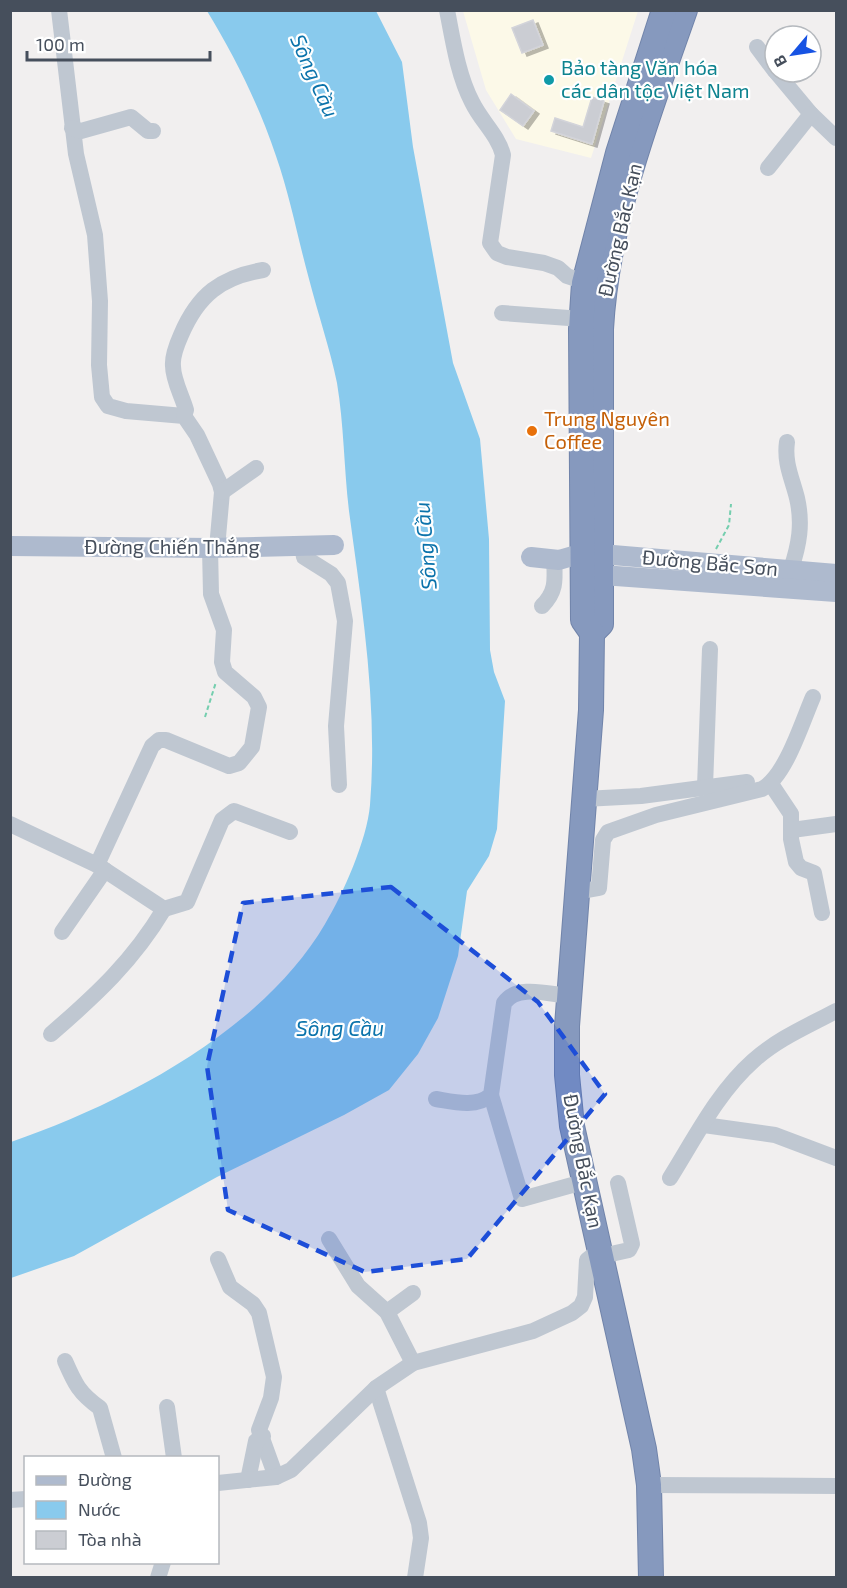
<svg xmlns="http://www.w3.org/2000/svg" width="847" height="1588" viewBox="0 0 847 1588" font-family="'Exo 2',sans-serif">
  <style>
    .commercial { fill: #fcf9e8 }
    .water { fill: #89caed }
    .building { fill: #cbcdd3; stroke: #d3d4da; stroke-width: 1.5; filter: url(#shadow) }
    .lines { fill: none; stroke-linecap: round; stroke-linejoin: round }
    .highway-casing { stroke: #7184aa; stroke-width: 26 }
    .path { stroke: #74ceae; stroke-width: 2; stroke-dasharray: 4.5 3; stroke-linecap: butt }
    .minor { stroke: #bfc7d1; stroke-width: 16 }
    .major { stroke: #aebace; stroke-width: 20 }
    .highway { stroke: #8699be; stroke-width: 24 }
    .marked { fill: #1d4ed8; fill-opacity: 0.2; stroke: #1d4ed8; stroke-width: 4.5; stroke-dasharray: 12 8; stroke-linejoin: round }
    .culture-dot { fill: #0f9aa8; stroke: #fff; stroke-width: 2 }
    .food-dot { fill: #e8710a; stroke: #fff; stroke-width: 2 }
    .labels { text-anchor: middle; stroke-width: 4.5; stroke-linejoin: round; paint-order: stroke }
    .culture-label { font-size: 20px; fill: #0d838f; stroke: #fff; text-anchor: start }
    .street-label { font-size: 20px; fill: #464f5c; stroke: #fff }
    .food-label { font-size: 20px; fill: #c56008; stroke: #fff; text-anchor: start }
    .water-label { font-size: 21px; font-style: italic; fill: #0b73ab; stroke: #fff }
  </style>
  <defs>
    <filter id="shadow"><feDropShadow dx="5" dy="3" stdDeviation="0" flood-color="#0004"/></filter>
  </defs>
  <rect width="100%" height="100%" fill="#f1efef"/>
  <polygon class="commercial" points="463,11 638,11 591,158 516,139 486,90"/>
  <path class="water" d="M207,11H376L402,62L413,147L453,363L480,439L489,539L490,650L494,672L505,701L497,829L489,856L467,891L458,956L438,1018L418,1054L389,1090L344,1115L217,1177L74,1256L11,1278V1142C124,1103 263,1030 325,924C343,894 367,840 370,805C378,706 362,608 349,511C344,469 344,425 337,383C330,349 318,314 309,279C298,239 290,196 276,156C259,105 235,57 207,11Z"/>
  <g class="building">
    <polygon points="533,20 543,45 522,53 512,28"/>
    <polygon points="511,94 534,111 523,126 500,110"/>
    <polygon points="592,97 604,101 592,144 551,131 555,118 583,127"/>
  </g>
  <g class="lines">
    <defs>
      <g id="highway">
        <path d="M592,633L601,624V329C607,220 649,113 685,10"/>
        <polyline points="651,1578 649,1485 644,1449 572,1126 567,1075 567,1026 591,710 592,633 583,620 581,329 584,283 618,153 664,10"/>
      </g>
    </defs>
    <use href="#highway" class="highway-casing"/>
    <g class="path">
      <polyline points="716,549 729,525 731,504"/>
      <polyline points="205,717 216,682"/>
    </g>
    <g class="minor">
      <polyline points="59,10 76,154 95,235 100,301 99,365 102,397 108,406 126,411 184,416 197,435 220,484 222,492 217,548"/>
      <path d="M447,10C453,41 458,75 472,102C481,121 498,135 503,155L490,243L497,253L507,257L544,263L558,268L567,276L594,285"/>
      <polyline points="757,47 775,71"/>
      <polyline points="776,72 811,114 836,138"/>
      <polyline points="72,128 81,131 131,117 148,131 153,131"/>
      <polyline points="768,168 811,114"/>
      <polyline points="502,313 582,319"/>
      <path d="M184,416L186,410C182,396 173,380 173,366C172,356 177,344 181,335C198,295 221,277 263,270"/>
      <path d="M787,442C784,463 792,478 797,498C803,524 799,545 791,569"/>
      <polyline points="222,492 256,468"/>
      <polyline points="302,546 304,557 331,574 338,583 345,621 336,726 339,785"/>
      <path d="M542,606C557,591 555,579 554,559"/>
      <polyline points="771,784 791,814 791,839 796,862 801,868 814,873 822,913"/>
      <polyline points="705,787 710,649"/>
      <polyline points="584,799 641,796 747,782"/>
      <polyline points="10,824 97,865 164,909 187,902 222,820 234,811 290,832"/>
      <polyline points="792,830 836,824"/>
      <polyline points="97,865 152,746 159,740 166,740 229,766 239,763 252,747 259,707 254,697 225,672 222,662 224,630 211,594 210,548"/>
      <path d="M577,892L599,888L603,840L608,832L656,815L762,789C786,776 802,722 813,697"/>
      <polyline points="62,932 105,870"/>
      <path d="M51,1034C96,995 133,961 164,909"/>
      <polyline points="491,1095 522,1199 583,1182"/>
      <path d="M436,1099C454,1102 476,1108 491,1095L504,1003C517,984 548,994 568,996"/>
      <polyline points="704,1125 775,1135 836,1158"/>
      <path d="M670,1178C695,1138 718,1092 753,1061C777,1039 808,1026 836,1011"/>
      <polyline points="329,1239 358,1286 387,1312 413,1363"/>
      <polyline points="602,1256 629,1250 632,1244 618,1183"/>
      <polyline points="218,1259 230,1287 253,1304 259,1313 274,1377 271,1398 259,1430 276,1477"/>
      <polyline points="387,1312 413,1293"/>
      <path d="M65,1361C75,1384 79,1393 100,1408L114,1458"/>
      <polyline points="376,1388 419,1523 421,1538 415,1578"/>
      <polyline points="167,1407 174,1458"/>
      <polyline points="248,1480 256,1441 263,1436"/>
      <polyline points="218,1483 276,1477 291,1470 376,1388 413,1363 533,1331 572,1313 581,1306 585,1297 587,1260 601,1249"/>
      <polyline points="649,1485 836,1486"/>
      <polyline points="10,1500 26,1499"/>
      <polyline points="158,1578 163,1562"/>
    </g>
    <g class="major">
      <polyline points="10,546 210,548 334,545"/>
      <polyline points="531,557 559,560 583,553 601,554 836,574"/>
      <polyline points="588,574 836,592"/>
    </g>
    <use href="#highway" class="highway"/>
  </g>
  <path class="marked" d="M391,887L538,1002L605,1094L467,1259L365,1272L228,1210L207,1066L243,903Z"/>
  <circle class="culture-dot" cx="549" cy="80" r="6"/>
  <circle class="food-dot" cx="532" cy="431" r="6"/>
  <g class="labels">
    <g class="culture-label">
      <text x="561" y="75">Bảo tàng Văn hóa<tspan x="561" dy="23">các dân tộc Việt Nam</tspan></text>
    </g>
    <g class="street-label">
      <text transform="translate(620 230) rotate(-77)" y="7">Đường Bắc Kạn</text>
      <text x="172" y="554">Đường Chiến Thắng</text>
      <text transform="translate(710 563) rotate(5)" y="7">Đường Bắc Sơn</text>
      <text transform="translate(583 1161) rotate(79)" y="7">Đường Bắc Kạn</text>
    </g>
    <g class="food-label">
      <text x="544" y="426">Trung Nguyên<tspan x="544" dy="23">Coffee</tspan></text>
    </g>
    <g class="water-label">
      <text transform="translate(314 76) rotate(66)" y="7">Sông Cầu</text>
      <text transform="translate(426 546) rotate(-95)" y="7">Sông Cầu</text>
      <text x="340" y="1036">Sông Cầu</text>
    </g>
  </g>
  <rect width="847" height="1588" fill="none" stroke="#464f5c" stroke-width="24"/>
  <rect x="24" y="1456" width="195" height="108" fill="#ffffff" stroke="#b5b9be" stroke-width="1.5"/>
  <rect x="36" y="1476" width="30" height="9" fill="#aebace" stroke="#b5b9be" stroke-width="1.5"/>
  <text x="78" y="1486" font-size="18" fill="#464f5c">Đường</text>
  <rect x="36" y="1501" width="30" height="18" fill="#89caed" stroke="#b5b9be" stroke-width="1.5"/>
  <text x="78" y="1516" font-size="18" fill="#464f5c">Nước</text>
  <rect x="36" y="1531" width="30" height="18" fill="#cbcdd3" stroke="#b5b9be" stroke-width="1.5"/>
  <text x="78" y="1546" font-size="18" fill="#464f5c">Tòa nhà</text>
  <g transform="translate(793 54) rotate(241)"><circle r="28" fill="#ffffff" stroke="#b5b9be" stroke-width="1.5"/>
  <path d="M0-4.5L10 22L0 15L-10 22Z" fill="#1753e3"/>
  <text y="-9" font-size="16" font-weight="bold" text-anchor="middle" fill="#464f5c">B</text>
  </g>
  <path d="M27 51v9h183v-9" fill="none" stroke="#464f5c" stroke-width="3"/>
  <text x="36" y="51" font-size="18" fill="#464f5c" stroke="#ffffff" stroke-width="4.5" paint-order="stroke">100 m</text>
</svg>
